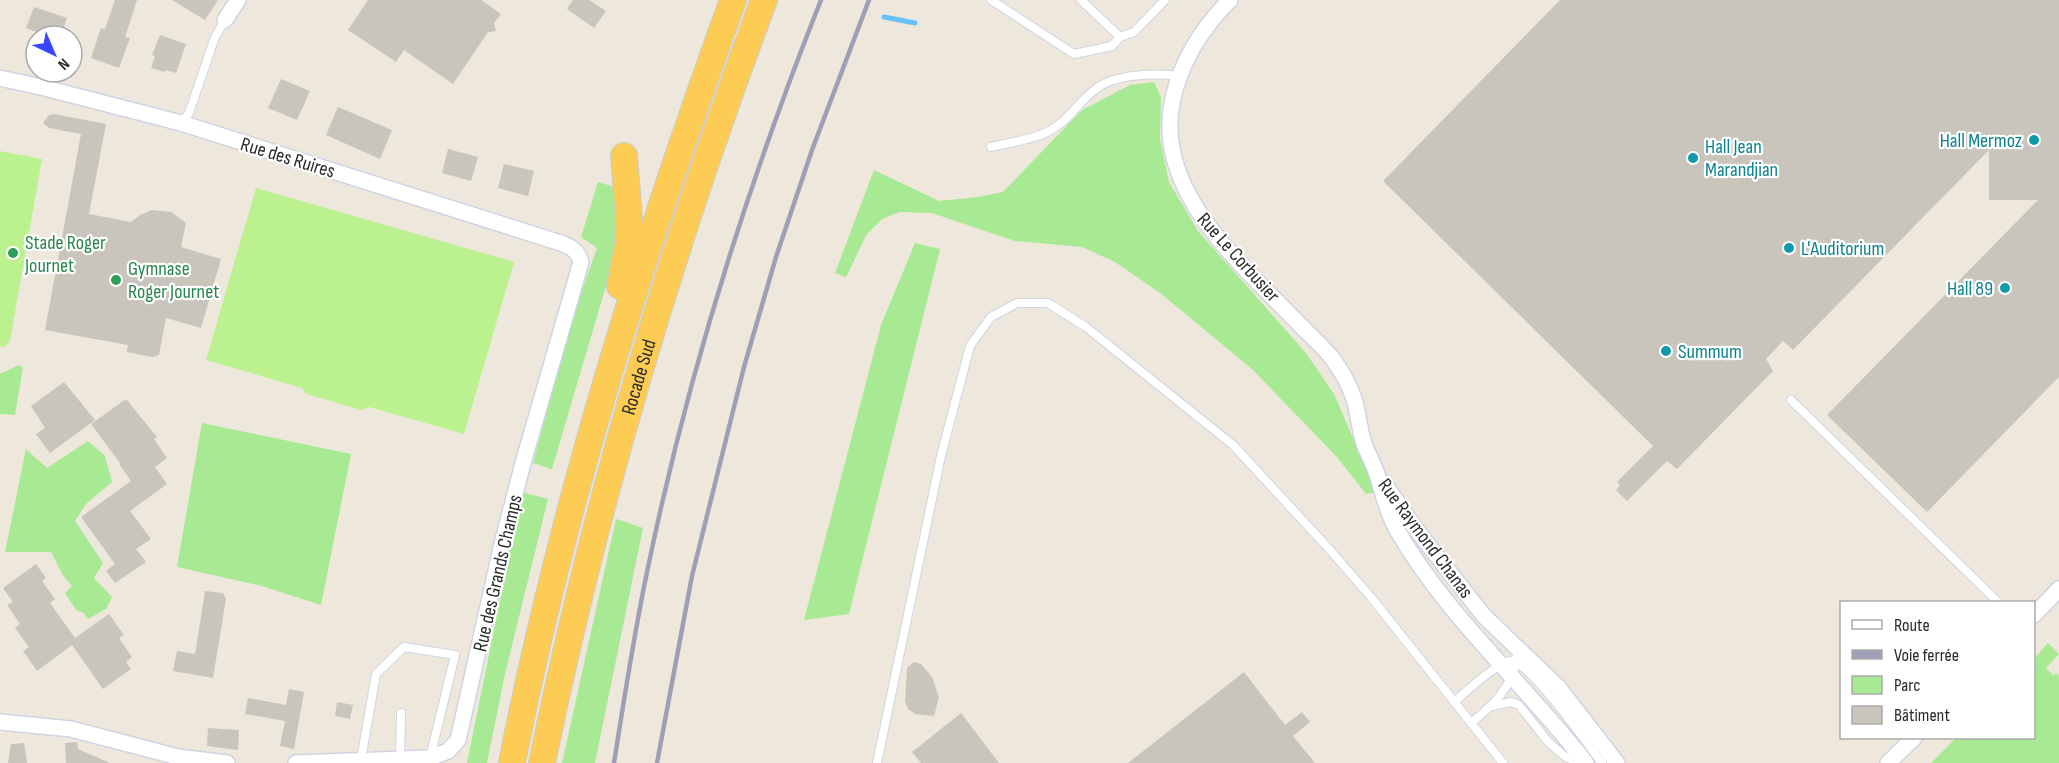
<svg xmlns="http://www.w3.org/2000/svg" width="2059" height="763" viewBox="0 0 2059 763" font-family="'Sofia Sans Condensed',sans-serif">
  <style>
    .green { fill: #a8e994 }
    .pitch { fill: #bcf18f }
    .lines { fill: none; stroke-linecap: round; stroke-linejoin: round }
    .stream { stroke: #67c1f8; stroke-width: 5 }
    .building { fill: #c9c5bc }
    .service-casing { stroke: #d1d3e5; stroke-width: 10 }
    .minor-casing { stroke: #d1d3e5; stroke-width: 18 }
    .trunk-casing { stroke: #ccc; stroke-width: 28 }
    .service { stroke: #fff; stroke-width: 8 }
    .minor { stroke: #fff; stroke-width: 15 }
    .trunk { stroke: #fdcc55; stroke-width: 26 }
    .rail { stroke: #9e9fb7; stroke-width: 4.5 }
    .culture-dot { fill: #0f9aa8; stroke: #fff; stroke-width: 2 }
    .leisure-dot { fill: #2e9e5b; stroke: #fff; stroke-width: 2 }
    .labels { text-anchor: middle; stroke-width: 4.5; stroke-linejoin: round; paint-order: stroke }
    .culture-label { font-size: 20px; fill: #0d838f; stroke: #fff; text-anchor: start }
    .street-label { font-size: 20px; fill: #2b2b2b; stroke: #fff }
    .leisure-label { font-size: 20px; fill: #27864d; stroke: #fff; text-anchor: start }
  </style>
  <rect width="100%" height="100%" fill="#eee8dc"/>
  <g class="green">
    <polygon points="1154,82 1161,97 1160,139 1169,182 1198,231 1306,353 1334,394 1376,492 1366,494 1336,456 1252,369 1160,293 1115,262 1082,247 1015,241 932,213 900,212 882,219 867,234 846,277 835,273 874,170 939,201 978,197 1003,192 1082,110 1130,85"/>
    <polygon points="598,182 618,188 617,263 608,279 552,469 533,463 571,322 597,248 581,237"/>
    <polygon points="915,243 940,249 849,614 804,620 881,325"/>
    <polygon points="19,365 23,368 15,415 0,414 0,374"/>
    <polygon points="202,423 351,454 321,605 262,586 177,567"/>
    <polygon points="88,441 105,456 112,482 86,504 75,521 103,563 94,578 112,597 106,609 88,619 84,613 76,610 65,593 72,586 62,574 51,552 5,552 26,449 47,468"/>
    <polygon points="522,492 548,499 505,674 487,763 467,763"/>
    <polygon points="616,519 643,528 595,763 562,763"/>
    <polygon points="2048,643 2059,654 2046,668 2054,676 2056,673 2059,676 2059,763 1931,763 1956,738 2034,738 2034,659"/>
  </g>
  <g class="pitch">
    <polygon points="0,151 42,159 10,341 5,347 0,346"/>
    <polygon points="256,188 514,262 464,434 369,407 362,410 306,394 302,388 206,360"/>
  </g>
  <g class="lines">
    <polyline class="stream" points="884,17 915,23"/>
  </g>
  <g class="building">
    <polygon points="115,0 137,0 125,37 130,38 119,68 91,58 101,28 105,29"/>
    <polygon points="172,0 218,0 205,20"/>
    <polygon points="368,0 481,0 501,14 494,23 496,31 488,32 453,84 404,50 396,62 348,30"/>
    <polygon points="573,0 589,0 606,11 594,28 567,9"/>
    <polygon points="1560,0 2059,0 2059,377 1927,512 1827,415 2038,200 1989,200 1989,150 1793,350 1783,341 1766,359 1773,371 1677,469 1667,461 1627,501 1616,490 1620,485 1617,482 1653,446 1383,181"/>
    <polygon points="34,7 67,18 61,36 47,36 26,28"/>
    <polygon points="160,35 186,44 176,73 166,70 165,72 151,68 155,56 152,55"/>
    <polygon points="281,79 310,91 297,120 268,108"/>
    <polygon points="338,107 392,130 380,159 326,135"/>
    <polygon points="54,114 106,124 89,214 131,222 140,215 152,210 171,212 186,223 181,247 221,259 201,328 166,318 159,355 152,357 127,352 128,345 45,330 81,134 49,128 43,123 49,115"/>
    <polygon points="448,149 478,157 471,181 442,173"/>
    <polygon points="504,164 534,171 528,196 498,188"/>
    <polygon points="64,382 95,420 50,453 36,434 45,428 31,406"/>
    <polygon points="126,399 157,437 154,439 167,458 155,467 167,484 130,511 151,539 136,549 146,562 115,583 106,571 115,564 81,517 131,481 119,464 120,463 91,424"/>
    <polygon points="36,564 46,578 42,581 55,599 50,603 75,638 109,614 124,635 119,638 132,657 126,662 131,669 103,689 72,645 37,671 23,651 29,647 15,628 20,624 7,605 13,602 3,588"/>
    <polygon points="205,591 223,593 226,599 213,678 173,671 177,651 195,654"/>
    <polygon points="914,662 921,664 932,677 939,697 934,716 915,714 908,709 905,701 907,668"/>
    <polygon points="1244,672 1285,725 1302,712 1310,722 1293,736 1315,763 1128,763"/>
    <polygon points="289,689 304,692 294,749 280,746 285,721 245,714 248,698 286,705"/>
    <polygon points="337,702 353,705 350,719 335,716"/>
    <polygon points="961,713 999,763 921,763 912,752"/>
    <polygon points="208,728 239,730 238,750 207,746"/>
    <polygon points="77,742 78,749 110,763 66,763 65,743"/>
    <polygon points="24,743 27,763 8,763 11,744"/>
  </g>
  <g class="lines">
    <defs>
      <g id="service">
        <polyline points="991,0 1074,54 1112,46 1120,37 1134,32 1165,0"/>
        <polyline points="1081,0 1120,37"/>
        <polyline points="181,123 189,113 215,37 225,20"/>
        <path d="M991,147C1011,142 1040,139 1057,126C1072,116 1082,98 1097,88C1116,74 1155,73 1178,76"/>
        <polyline points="1791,400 1998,602"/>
        <path d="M1454,702C1464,693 1499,662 1510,661C1529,660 1589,746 1602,763"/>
        <polyline points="1492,706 1511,702 1519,705 1549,743 1566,757 1580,763"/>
        <path d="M1471,723C1491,707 1515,685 1516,658"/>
        <polyline points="361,760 376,674 404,647 455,655 430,758"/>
        <polyline points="400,760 401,713"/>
        <polyline points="877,763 941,456 970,346 991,317 1017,303 1048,303 1086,327 1233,445 1330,550 1370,596 1503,763"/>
      </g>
      <g id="minor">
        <path d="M1230,0C1202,28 1182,59 1173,98C1151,192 1246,268 1303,328C1313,338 1324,348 1332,358C1340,369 1350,386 1354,399C1358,412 1359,426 1363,440C1366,451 1373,462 1377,474C1383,493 1387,513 1397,530C1447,617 1525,684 1586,763"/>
        <polyline points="225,20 238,0"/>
        <path d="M0,78L41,87L181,123L548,239C563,244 576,245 581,262L523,463L502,544L458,740L448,751L430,758L296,763"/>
        <polyline points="1384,483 1412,524 1484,616 1559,688 1617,763"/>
        <polyline points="2034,615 2059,589"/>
        <polyline points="0,722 71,729 178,757 227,763"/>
        <polyline points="1888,763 1914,738"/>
      </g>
      <g id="trunk">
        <polyline points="620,286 628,245 629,218 624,156"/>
        <path d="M512,763C563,502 643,249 733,0"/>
        <path id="s1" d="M542,763C595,503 671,248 764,0"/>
      </g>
    </defs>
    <use href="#service" class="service-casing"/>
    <use href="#minor" class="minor-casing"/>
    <use href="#trunk" class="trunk-casing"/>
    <use href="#service" class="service"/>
    <use href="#minor" class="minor"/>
    <use href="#trunk" class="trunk"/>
    <g class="rail">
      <path d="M614,763C625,694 635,626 650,558C690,367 749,181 821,0"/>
      <polyline points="657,763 692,576 744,367 776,257 812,150 869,0"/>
    </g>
  </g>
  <g class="culture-dot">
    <circle cx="2034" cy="140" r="6"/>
    <circle cx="1693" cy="158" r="6"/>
    <circle cx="1789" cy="248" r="6"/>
    <circle cx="2005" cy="288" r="6"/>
    <circle cx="1666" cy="351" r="6"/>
  </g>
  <g class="leisure-dot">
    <circle cx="13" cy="253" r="6"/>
    <circle cx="116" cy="280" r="6"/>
  </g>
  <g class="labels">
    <g class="culture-label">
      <text x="2022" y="147" text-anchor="end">Hall Mermoz</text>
      <text x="1705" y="153">Hall Jean<tspan x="1705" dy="23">Marandjian</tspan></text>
      <text x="1801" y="255">L'Auditorium</text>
      <text x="1993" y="295" text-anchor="end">Hall 89</text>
      <text x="1678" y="358">Summum</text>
    </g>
    <g class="street-label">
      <text transform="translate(288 157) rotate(17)" y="7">Rue des Ruires</text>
      <text transform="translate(1239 257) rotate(48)" y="7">Rue Le Corbusier</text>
      <text dy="7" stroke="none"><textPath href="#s1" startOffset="398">Rocade Sud</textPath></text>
      <text transform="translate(1426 538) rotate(53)" y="7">Rue Raymond Chanas</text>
      <text transform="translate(497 573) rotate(-77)" y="7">Rue des Grands Champs</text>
    </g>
    <g class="leisure-label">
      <text x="25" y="249">Stade Roger<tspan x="25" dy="23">Journet</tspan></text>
      <text x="128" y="275">Gymnase<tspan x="128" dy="23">Roger Journet</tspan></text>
    </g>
  </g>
  <rect x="1840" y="601" width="195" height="138" fill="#ffffff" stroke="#aaaaaa" stroke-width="1.5"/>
  <rect x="1852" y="620" width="30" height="9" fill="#ffffff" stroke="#aaaaaa" stroke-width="1.5"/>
  <text x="1894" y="631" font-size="18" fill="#2b2b2b">Route</text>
  <rect x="1852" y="650" width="30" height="9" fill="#9e9fb7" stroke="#aaaaaa" stroke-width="1.5"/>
  <text x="1894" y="661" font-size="18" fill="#2b2b2b">Voie ferrée</text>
  <rect x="1852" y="676" width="30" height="18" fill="#a8e994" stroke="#aaaaaa" stroke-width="1.5"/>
  <text x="1894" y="691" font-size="18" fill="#2b2b2b">Parc</text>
  <rect x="1852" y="706" width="30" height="18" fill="#c9c5bc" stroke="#aaaaaa" stroke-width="1.5"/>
  <text x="1894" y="721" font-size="18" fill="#2b2b2b">Bâtiment</text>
  <g transform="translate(54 54) rotate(136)"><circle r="28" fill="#ffffff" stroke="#aaaaaa" stroke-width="1.5"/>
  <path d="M0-4.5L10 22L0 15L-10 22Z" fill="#3847ff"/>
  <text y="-9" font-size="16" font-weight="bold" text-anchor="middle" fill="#2b2b2b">N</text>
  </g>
</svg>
